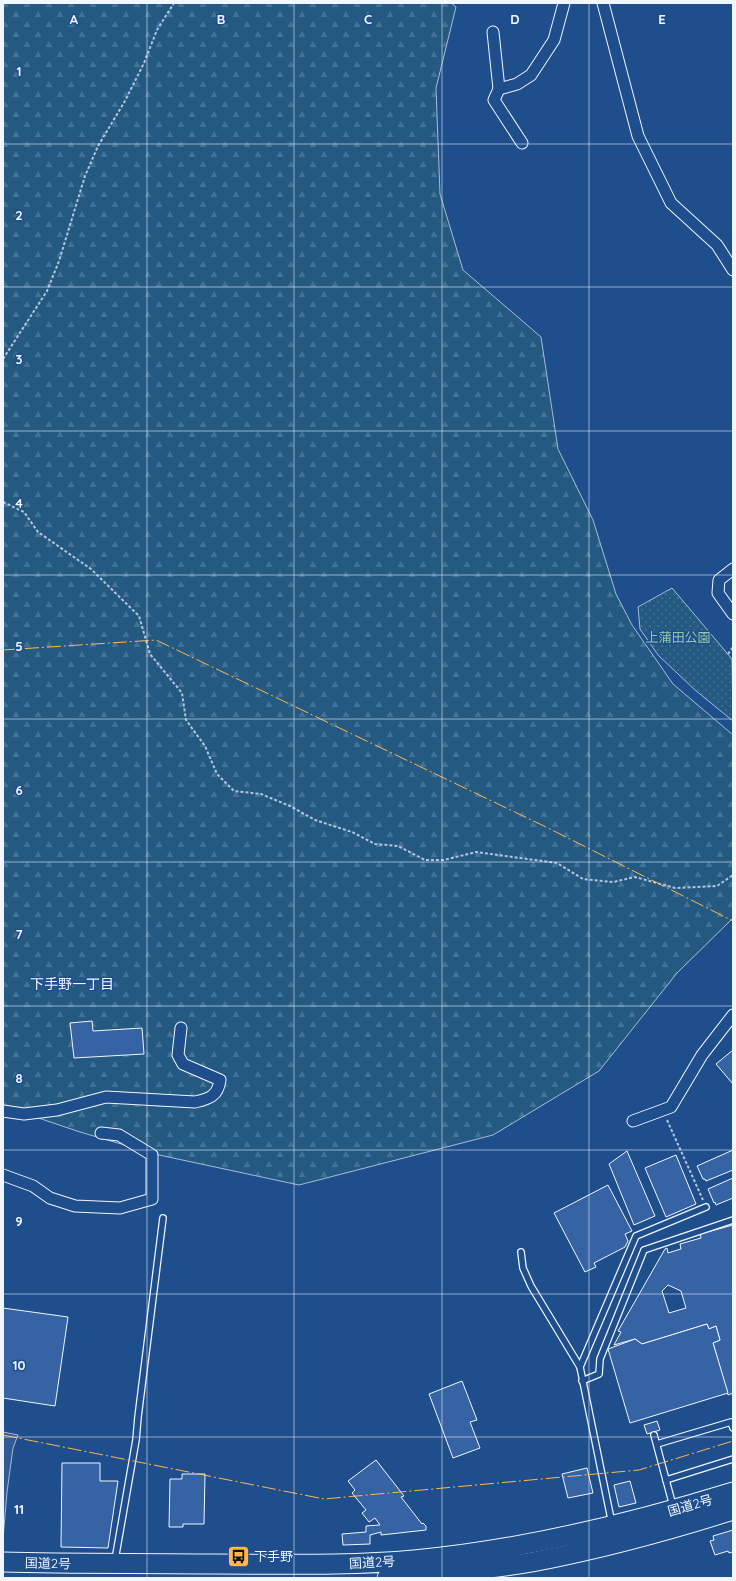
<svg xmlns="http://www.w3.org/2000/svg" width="736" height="1581" viewBox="0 0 736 1581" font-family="Quicksand,'Noto Sans JP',sans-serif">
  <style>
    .forest { fill: url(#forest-firs); stroke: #a8bbd7 }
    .park { fill: url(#park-dots); stroke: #a8bbd7 }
    .parking { fill: #305b95; stroke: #a8bbd7 }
    .building { fill: #3563a3; stroke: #f2f6ff; fill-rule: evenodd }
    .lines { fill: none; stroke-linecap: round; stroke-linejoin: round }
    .service-casing { stroke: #f2f6ff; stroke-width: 8 }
    .minor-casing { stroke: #f2f6ff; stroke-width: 13 }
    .trunk-casing { stroke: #f2f6ff; stroke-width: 21 }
    .path { stroke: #b3c4dc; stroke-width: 2; stroke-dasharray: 3 2; stroke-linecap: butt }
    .service { stroke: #1f4e8c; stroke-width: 5.5 }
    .minor { stroke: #1f4e8c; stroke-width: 11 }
    .trunk { stroke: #1f4e8c; stroke-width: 19 }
    .power { stroke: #ffb74d; stroke-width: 1; stroke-dasharray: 14 3 2 3; stroke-linecap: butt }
    .grid { fill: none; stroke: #f2f6ff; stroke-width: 1; stroke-opacity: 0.55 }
    .labels { text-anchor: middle; stroke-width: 3; stroke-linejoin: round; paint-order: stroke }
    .park-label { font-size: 13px; fill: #97c8a6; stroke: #1f4e8c }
    .street-label { font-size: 13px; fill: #f2f6ff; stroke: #1f4e8c }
    .poi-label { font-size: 13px; fill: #f2f6ff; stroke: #1f4e8c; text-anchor: start }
    .neighbourhood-label { font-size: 14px; fill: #f2f6ff; stroke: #1f4e8c }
    .grid-label { font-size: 13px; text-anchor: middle; font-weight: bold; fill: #f2f6ff; stroke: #1f4e8c; stroke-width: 3; stroke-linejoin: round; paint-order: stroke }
  </style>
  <defs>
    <pattern id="forest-firs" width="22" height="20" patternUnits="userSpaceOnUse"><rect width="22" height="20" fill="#245a82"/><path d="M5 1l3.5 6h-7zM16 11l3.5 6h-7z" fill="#447295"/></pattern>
    <pattern id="park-dots" width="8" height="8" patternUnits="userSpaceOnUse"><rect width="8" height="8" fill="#245a82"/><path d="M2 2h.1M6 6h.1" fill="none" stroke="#447295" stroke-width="1.8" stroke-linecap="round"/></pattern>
  </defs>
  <rect width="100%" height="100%" fill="#1f4e8c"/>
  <polygon class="forest" points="3,3 451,3 456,7 436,88 440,194 463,270 541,337 558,449 593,520 616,594 632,625 673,684 733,735 733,918 677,973 599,1071 493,1135 299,1185 159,1155 80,1132 3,1106"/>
  <polygon class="park" points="672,588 732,659 733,721 695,690 658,655 640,629 638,607"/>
  <polygon class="parking" points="3,1432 18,1435 13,1448 7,1492 3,1539"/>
  <g class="building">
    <polygon points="92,1021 93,1031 142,1028 144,1054 74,1058 70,1023"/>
    <polygon points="733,1050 733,1084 716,1064"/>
    <polygon points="733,1150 733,1170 706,1181 705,1179 703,1179 697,1166"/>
    <polygon points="627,1151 655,1216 634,1225 609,1164"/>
    <polygon points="676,1155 696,1204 666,1217 645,1168"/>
    <polygon points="733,1178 733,1198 716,1205 715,1202 714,1203 708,1189"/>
    <polygon points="608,1185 632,1231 625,1234 628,1241 625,1247 594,1263 596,1267 585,1272 554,1213"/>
    <path d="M733,1225V1393L728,1395L713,1343L720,1340L716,1326L709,1329L707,1324L642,1344L635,1339L614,1345L621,1332L618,1331L665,1249L667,1248L668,1253L681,1249L680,1244L701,1238L700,1234ZM668,1285L681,1291L686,1308L669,1313L662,1291Z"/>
    <polygon points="3,1308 68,1317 55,1406 3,1398"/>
    <polygon points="707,1324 709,1329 716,1326 720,1340 713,1343 728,1393 630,1423 608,1349 635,1339 642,1344"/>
    <polygon points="462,1381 477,1420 470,1422 480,1448 453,1458 429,1394"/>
    <polygon points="657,1421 660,1430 647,1434 644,1425"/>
    <polygon points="376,1460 404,1496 401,1497 422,1524 423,1523 426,1526 426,1530 381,1535 381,1532 370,1535 370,1544 343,1545 342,1534 366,1532 366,1526 380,1525 375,1518 369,1522 362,1513 366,1510 352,1493 355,1490 348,1481"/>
    <polygon points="62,1463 100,1463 100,1481 118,1481 108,1548 61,1547"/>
    <polygon points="587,1468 593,1493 568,1498 562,1474"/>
    <polygon points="182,1474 205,1474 204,1524 183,1524 183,1527 169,1527 170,1479 182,1479"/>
    <polygon points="630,1481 636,1503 619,1507 614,1485"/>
    <polygon points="733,1530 733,1552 729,1553 728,1551 715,1555 710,1541 714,1540 713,1536"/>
  </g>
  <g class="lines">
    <defs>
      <g id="service">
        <polyline points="521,1252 523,1268 531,1286 580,1367 612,1524"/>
        <polyline points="580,1367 636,1236 706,1207"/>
        <polyline points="582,1381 599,1374 600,1359 644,1250 733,1220"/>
        <polyline points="654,1435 673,1506"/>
        <polyline points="657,1444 731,1422 733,1428"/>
        <polyline points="666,1480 733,1459"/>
        <polyline points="115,1560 136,1440 138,1417 163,1218"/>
      </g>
      <g id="minor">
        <polyline points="603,3 638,136 671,203 717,245 733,270"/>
        <polyline points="493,32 499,89 517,84 531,75 554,40 564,3"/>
        <polyline points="499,89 494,100 522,143"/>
        <polyline points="733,569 719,580 718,593 733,614"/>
        <path d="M3,1111L24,1114L57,1110L106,1097L195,1102C209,1099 218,1096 220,1080L183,1064L178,1055L181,1028"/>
        <polyline points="633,1121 671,1107 702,1055 733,1015"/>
        <polyline points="3,1175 33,1186 50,1198 75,1206 120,1208 152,1199 152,1155 119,1135 101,1133"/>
      </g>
      <g id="trunk">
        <path d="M3,1562C73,1564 144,1563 214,1564C281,1564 348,1566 414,1560C523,1550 629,1524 733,1492"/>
        <path d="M387,1578C435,1574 484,1570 532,1562C600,1549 667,1531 733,1510"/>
      </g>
    </defs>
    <use href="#service" class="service-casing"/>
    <use href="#minor" class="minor-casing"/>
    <use href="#trunk" class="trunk-casing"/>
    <g class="path">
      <polyline points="3,359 47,291 59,261 85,176 98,146 125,101 144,63 157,30 174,3"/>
      <polyline points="3,502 24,512 38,532 91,569 139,616 150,654 182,693 186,720 205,746 217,774 234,791 261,794 290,806 315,820 352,832 375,844 398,846 425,860 444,860 476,852 557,863 583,879 613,882 635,877 675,888 717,886 733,875"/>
      <polyline points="728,654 733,647"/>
      <polyline points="667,1120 703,1200"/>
    </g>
    <use href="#service" class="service"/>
    <use href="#minor" class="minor"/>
    <use href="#trunk" class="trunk"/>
    <g class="power">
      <polyline points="3,650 156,640 546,827 733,921"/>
      <polyline points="3,1435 324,1499 639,1470 733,1441"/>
    </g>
  </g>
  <path class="grid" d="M147,3V1578M294,3V1578M442,3V1578M589,3V1578M3,144H733M3,287H733M3,431H733M3,575H733M3,719H733M3,862H733M3,1006H733M3,1150H733M3,1294H733M3,1437H733"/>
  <defs>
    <symbol id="bus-square" viewBox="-11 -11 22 22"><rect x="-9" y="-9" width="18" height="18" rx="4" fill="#ffb74d" stroke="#1f4e8c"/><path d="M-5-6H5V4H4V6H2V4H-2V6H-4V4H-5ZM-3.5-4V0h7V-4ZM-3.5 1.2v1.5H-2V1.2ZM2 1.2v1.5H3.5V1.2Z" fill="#111"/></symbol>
  </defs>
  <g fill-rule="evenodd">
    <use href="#bus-square" x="226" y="1544" width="25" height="25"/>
  </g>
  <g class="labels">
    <g class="park-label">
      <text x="678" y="642">上蒲田公園</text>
    </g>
    <g class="street-label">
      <text transform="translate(690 1505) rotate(-16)" y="5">国道2号</text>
      <text transform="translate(372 1562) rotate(-3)" y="5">国道2号</text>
      <text transform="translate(48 1563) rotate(1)" y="5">国道2号</text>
    </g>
    <g class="poi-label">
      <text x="254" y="1561">下手野</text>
    </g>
    <g class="neighbourhood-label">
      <text x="72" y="989">下手野一丁目</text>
    </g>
  </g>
  <g class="grid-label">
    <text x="74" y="24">A</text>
    <text x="221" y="24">B</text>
    <text x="368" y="24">C</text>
    <text x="515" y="24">D</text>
    <text x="662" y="24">E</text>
    <text x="19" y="76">1</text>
    <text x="19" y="220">2</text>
    <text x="19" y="364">3</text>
    <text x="19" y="508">4</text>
    <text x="19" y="651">5</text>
    <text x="19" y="795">6</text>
    <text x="19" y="939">7</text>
    <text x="19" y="1083">8</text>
    <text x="19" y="1226">9</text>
    <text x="19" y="1370">10</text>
    <text x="19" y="1514">11</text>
  </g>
  <rect width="736" height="1581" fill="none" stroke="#f2f6ff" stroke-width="8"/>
</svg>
